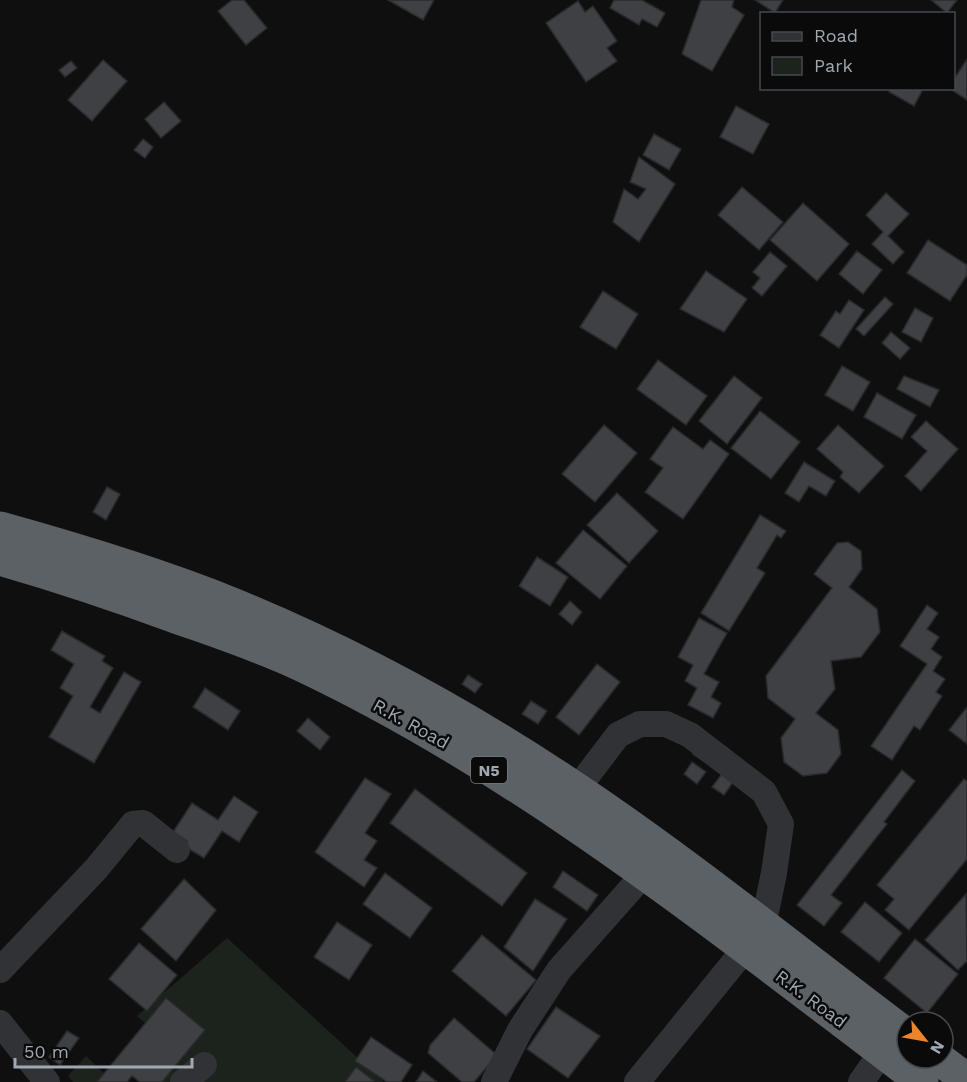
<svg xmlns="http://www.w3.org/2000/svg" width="967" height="1082" viewBox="0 0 967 1082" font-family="'Work Sans',sans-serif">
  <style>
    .green { fill: #1c231c }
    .building { fill: #3e4043; stroke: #292a2c; stroke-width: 1.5 }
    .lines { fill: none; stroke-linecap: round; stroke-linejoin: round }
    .minor { stroke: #303235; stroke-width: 26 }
    .highway { stroke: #5c6166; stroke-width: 33 }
    .labels { text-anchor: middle; stroke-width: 5; stroke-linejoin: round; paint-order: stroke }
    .shield { fill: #0a0a0b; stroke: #73797f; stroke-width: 1.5 }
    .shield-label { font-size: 16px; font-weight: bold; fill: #a0a9b1 }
    .street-label { font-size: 18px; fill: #a0a9b1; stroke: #0a0a0b }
  </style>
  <rect width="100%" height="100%" fill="#0f0f10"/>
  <g class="green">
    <polygon points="227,938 384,1082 154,1082 184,1057 137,1016"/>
    <polygon points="86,1056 113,1082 73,1082 68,1076"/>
  </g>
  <g class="building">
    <polygon points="232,0 244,0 267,28 246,45 218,11"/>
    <polygon points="388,0 434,0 423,20"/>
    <polygon points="614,0 642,0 665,13 657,27 642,19 639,25 610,8"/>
    <polygon points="701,0 734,0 732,7 744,15 712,71 682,54"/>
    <polygon points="755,0 783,0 775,13"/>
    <polygon points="931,0 957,0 947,13"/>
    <polygon points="578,1 585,12 593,6 617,41 607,48 617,61 586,82 546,23"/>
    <polygon points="967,59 967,100 949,88 954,88 954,79"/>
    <polygon points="103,60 127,81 92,121 68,100"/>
    <polygon points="71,61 77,68 65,77 59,70"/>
    <polygon points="891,88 917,88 922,91 914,106 889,92"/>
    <polygon points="164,102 181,121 161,138 145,119"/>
    <polygon points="736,106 769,124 753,154 720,137"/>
    <polygon points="654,134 681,149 669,170 643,155"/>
    <polygon points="143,139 153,147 145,158 134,150"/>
    <polygon points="639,157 675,184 639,242 613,222 624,189 638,199 646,189 630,182"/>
    <polygon points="742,187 783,222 759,250 718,215"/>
    <polygon points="886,193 909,214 888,236 904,252 893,264 872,244 883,232 866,215"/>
    <polygon points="803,203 849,244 817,281 770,240"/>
    <polygon points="928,240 967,265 967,275 950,301 907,273"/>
    <polygon points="857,251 882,270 863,294 839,274"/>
    <polygon points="770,252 787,266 762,296 752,288 760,278 753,272"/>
    <polygon points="706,271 747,299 724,332 680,309"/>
    <polygon points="603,291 638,314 616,349 580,327"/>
    <polygon points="885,297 893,304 864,336 856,329"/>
    <polygon points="849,300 864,310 839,348 820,335 836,311 840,314"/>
    <polygon points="915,308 933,318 921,342 902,332"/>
    <polygon points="891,332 910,348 900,359 882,343"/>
    <polygon points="658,360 707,396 686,425 637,389"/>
    <polygon points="842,366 870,382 853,411 825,395"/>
    <polygon points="734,376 762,398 727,444 699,421"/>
    <polygon points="904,376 939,390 930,407 897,389"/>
    <polygon points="877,393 916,415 902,439 864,417"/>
    <polygon points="760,411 800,442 771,479 731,448"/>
    <polygon points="926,421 958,449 921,491 905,476 927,451 911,437"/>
    <polygon points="604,425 637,453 595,502 562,474"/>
    <polygon points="838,425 884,466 859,493 840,477 843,472 817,449"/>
    <polygon points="673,427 703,449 710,440 729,454 683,519 645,492 663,468 650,459"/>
    <polygon points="804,462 835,481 826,496 809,486 799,502 785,493"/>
    <polygon points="107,487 120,494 106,520 93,512"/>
    <polygon points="617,493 658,531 629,563 587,525"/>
    <polygon points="760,515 786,531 781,538 777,535 757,568 765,573 729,631 701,613"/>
    <polygon points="583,530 627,566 600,599 556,563"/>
    <polygon points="848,542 861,551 862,569 849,587 877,609 880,632 861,657 831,661 835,689 816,713 838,730 841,754 827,773 803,776 784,762 781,738 795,719 768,698 766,676 832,588 814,574 837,543"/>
    <polygon points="537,557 568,577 550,606 519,586"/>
    <polygon points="570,601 582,612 572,625 559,614"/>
    <polygon points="927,605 938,613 927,629 939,637 931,649 942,657 933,671 945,679 936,692 942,696 920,730 914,726 892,760 871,746 927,664 900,646"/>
    <polygon points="699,618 727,633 704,674 719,682 711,697 721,703 713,718 688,705 697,688 685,681 693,665 678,657"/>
    <polygon points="62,631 105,656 102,661 113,668 90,707 100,713 124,672 141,682 94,763 49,737 73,696 60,688 74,664 51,650"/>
    <polygon points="597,664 620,682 579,735 556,717"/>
    <polygon points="468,675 482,684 475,693 462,684"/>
    <polygon points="205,688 240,711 228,730 193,707"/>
    <polygon points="531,701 547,711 538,724 522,714"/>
    <polygon points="967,707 967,744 949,730"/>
    <polygon points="308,718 330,737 320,750 297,731"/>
    <polygon points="703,740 743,768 724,795 712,787 722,774 693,754"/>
    <polygon points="692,762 706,772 697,784 684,774"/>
    <polygon points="902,770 915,781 884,822 887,824 831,895 842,903 824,926 797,905"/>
    <polygon points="365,778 391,794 365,833 377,841 364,860 377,868 364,887 315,852"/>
    <polygon points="964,779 967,781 967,859 909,930 885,910 894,899 877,885"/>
    <polygon points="415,789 527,873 502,906 390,823"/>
    <polygon points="234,796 258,812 239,842 222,831 204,858 184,846 187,841 173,832 192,803 218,820"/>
    <polygon points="563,871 598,895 587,911 553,887"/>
    <polygon points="385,873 432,908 410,938 363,904"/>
    <polygon points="184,879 216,910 176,961 141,929"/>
    <polygon points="966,894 967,961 958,970 925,940"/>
    <polygon points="535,899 567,919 533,971 504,947"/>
    <polygon points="865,902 902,933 879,962 841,932"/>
    <polygon points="337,922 372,945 349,980 314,957"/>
    <polygon points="482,935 536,980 506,1016 452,971"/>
    <polygon points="915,939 958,974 927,1013 884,978"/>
    <polygon points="139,943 177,975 147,1011 109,979"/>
    <polygon points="166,998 205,1030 162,1082 140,1082 132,1076 127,1082 97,1082"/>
    <polygon points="556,1007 600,1036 568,1078 527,1049"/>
    <polygon points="454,1018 497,1055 474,1082 462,1082 428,1053 430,1045"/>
    <polygon points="67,1031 79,1038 60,1065 49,1057"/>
    <polygon points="371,1037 412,1065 401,1082 387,1082 355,1061"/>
    <polygon points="356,1067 374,1081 373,1082 345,1082"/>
    <polygon points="423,1071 437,1082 416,1082"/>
  </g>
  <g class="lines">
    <g class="minor">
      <polyline points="577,789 618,735 640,724 666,724 690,735 764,792 781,824 774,873 763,926"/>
      <polyline points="0,970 96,869 133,824 143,823 177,850"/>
      <polyline points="0,1023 47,1082"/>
      <polyline points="183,1082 204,1065"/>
      <polyline points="494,1082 520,1030 559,970 644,874"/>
      <polyline points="637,1082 745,949"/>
      <polyline points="861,1082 882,1052"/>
    </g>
    <g class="highway">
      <path d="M0,528C79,550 159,574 235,605C354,654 471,718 578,790C691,866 798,953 907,1035"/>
      <path d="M0,559C59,576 116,595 173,616C215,631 258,645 299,664C526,771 723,932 922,1082"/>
      <polyline points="938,1058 967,1080"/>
    </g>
  </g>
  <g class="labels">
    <rect class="shield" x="471" y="757" width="36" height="26" rx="4.5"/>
    <g class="shield-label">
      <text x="489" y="776">N5</text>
    </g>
    <g class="street-label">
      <text transform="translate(411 724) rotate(29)" y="6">R.K. Road</text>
      <text transform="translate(811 999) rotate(37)" y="6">R.K. Road</text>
    </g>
  </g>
  <rect x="760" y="12" width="195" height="78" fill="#0a0a0b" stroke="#464a4d" stroke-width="1.5"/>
  <rect x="772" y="32" width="30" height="9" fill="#303235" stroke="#464a4d" stroke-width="1.5"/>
  <text x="814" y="42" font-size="18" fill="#a0a9b1">Road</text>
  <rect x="772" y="57" width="30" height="18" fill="#1c231c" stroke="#464a4d" stroke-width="1.5"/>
  <text x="814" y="72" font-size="18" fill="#a0a9b1">Park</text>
  <g transform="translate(925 1040) rotate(121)"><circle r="28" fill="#0a0a0b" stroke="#464a4d" stroke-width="1.5"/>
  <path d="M0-4.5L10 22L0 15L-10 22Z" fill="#ec842b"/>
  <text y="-9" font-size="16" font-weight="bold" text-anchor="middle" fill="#a0a9b1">N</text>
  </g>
  <path d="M15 1058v9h177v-9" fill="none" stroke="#a0a9b1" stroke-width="3"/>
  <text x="24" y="1058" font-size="18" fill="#a0a9b1" stroke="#0a0a0b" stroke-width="4.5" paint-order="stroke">50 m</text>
</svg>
